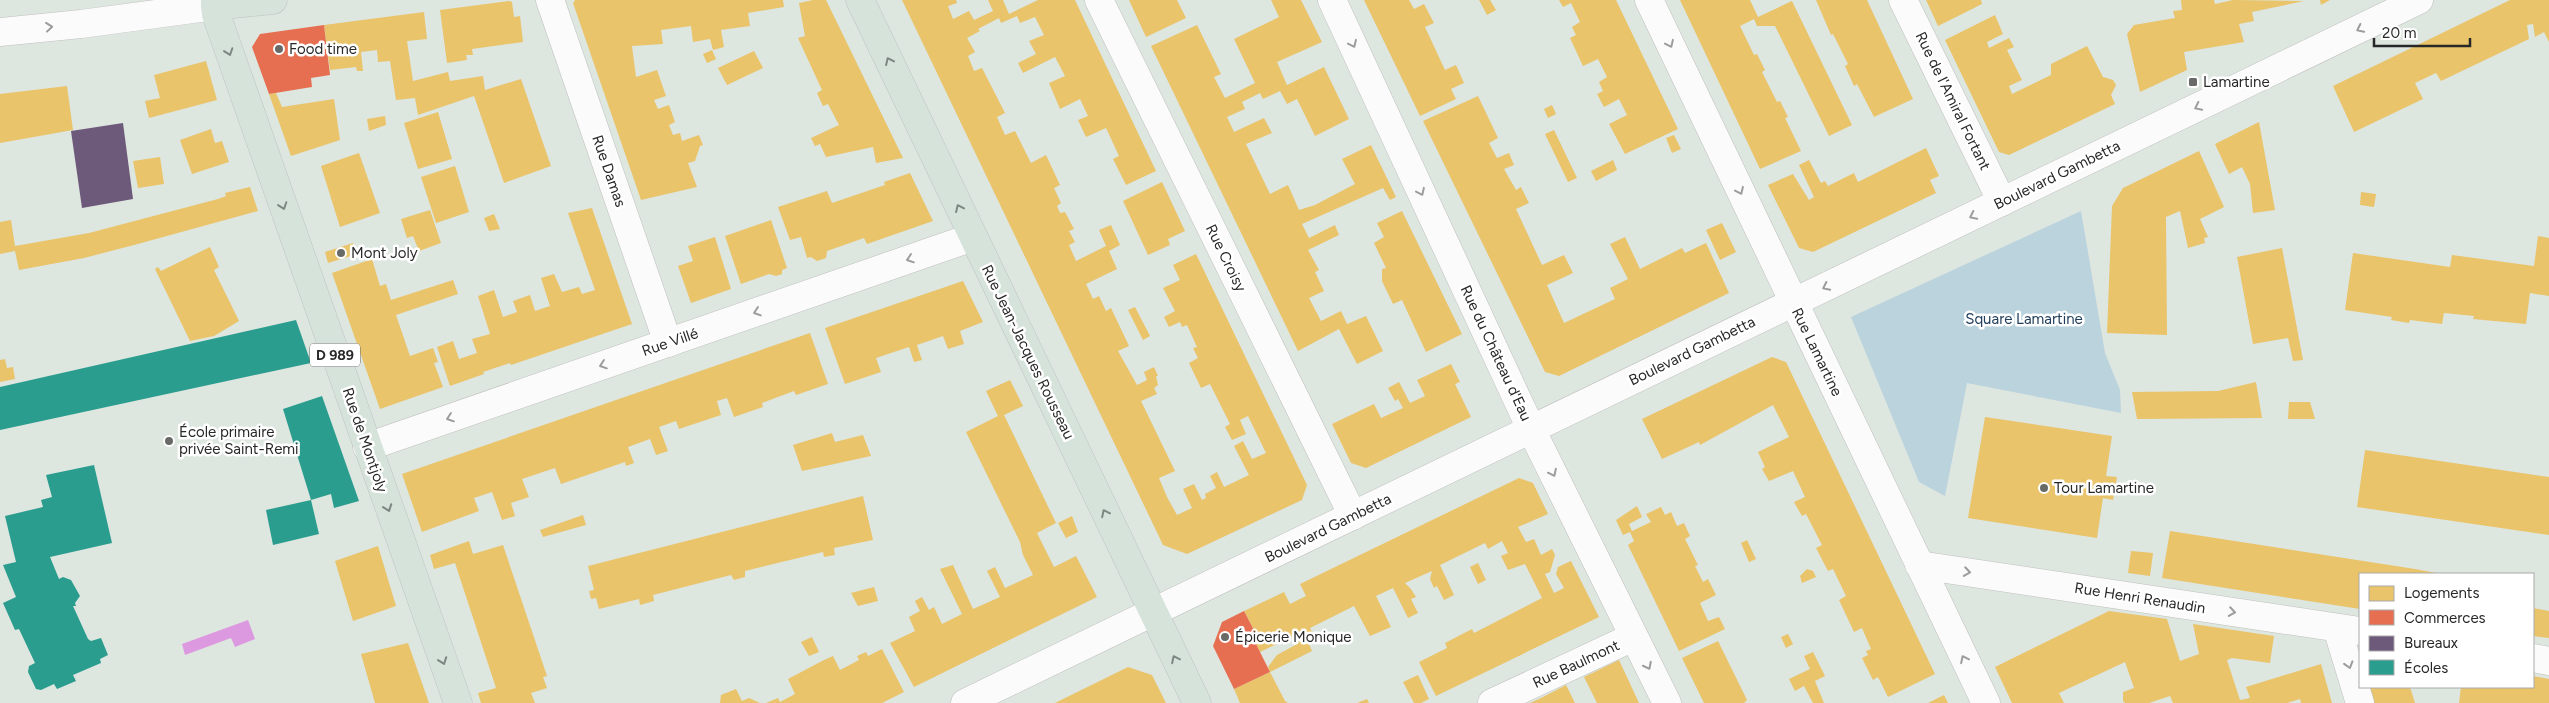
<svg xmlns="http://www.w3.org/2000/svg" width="2549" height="703" viewBox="0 0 2549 703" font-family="Figtree,sans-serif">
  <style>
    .green { fill: #bad3dd }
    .water { fill: #dd99e0 }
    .homes { fill: #e9c46a }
    .shops { fill: #e76f51 }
    .offices { fill: #6d597a }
    .schools { fill: #2a9d8f }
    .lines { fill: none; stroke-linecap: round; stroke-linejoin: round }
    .street-casing { stroke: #bfc0be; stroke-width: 29 }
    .secondary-casing { stroke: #bfc0be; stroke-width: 29 }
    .primary-casing { stroke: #c0c3c1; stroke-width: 29 }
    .street { stroke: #fafbfa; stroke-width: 28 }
    .secondary { stroke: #fafbfa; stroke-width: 28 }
    .primary { stroke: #d5e3db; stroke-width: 28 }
    .oneway { stroke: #9c9c9c }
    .oneway2 { stroke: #7e8682 }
    .poi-dot { fill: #686a68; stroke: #fff; stroke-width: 2 }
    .labels { text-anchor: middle; stroke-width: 5; stroke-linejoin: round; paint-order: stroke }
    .shield { fill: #fff; stroke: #686868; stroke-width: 1 }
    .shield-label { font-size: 14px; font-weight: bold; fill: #282828 }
    .poi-label { font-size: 15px; fill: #282828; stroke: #fff; text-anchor: start }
    .street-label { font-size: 15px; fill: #282828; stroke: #fff }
    .park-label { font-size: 15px; fill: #213f5c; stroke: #fff }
  </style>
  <rect width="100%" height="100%" fill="#dee6e0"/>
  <polygon class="green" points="2081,211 2105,353 2120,390 2121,413 1967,383 1945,496 1919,482 1851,317"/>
  <polygon class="water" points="248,620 255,639 235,647 231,638 185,655 182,644"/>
  <g class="homes">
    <polygon points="575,0 783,0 784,7 748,13 750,26 721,30 724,47 713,50 710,39 693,42 691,26 661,30 663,44 632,46 636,77 657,70 666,96 654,100 658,109 669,105 675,122 669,125 673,135 680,133 682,141 699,135 703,145 700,146 695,161 688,163 697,187 641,200 573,3"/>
    <polygon points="813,0 826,0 903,158 876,163 873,147 826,157 820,144 815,146 811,138 839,125 828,104 823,106 817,93 822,90 798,38 805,36 799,3"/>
    <polygon points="902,0 956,0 957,3 948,6 953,19 969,11 974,20 993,11 988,0 1003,0 1009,14 1038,0 1075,0 1156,171 1126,185 1113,159 1119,156 1106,128 1086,137 1078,120 1088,116 1080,99 1060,109 1049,83 1065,76 1055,57 1023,73 1018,63 1036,54 1029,41 1044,35 1035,17 1020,23 1017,16 1001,23 999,18 978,29 980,31 967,38 975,52 968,56 974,71 982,68 1005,113 997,117 1005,135 1015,131 1031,163 1046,155 1060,185 1054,188 1061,203 1057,206 1060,213 1065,212 1074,229 1069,231 1075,242 1069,245 1076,261 1106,246 1099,230 1111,225 1120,245 1109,251 1117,269 1086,284 1093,299 1099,296 1106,311 1111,308 1129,346 1118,351 1137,385 1147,380 1144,372 1154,367 1158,376 1156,376 1158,385 1154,388 1157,394 1141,401 1175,471 1159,478 1167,497 1177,515 1192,508 1183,489 1194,484 1202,500 1206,498 1205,494 1216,488 1210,476 1217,472 1224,487 1249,475 1234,446 1243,441 1252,459 1266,453 1248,416 1240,420 1246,434 1232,440 1225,427 1230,424 1210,384 1201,388 1189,363 1198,358 1193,348 1197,347 1187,325 1182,327 1180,322 1169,327 1164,317 1175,311 1163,288 1180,280 1173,265 1196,254 1307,485 1302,500 1187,554 1163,545"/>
    <polygon points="1129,0 1177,0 1186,18 1146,37"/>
    <polygon points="1271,0 1301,0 1322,42 1277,62 1287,85 1324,67 1349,119 1315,136 1297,99 1287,104 1280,91 1263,99 1260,93 1242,102 1245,109 1227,117 1234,132 1264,118 1272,133 1246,144 1270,194 1288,185 1299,210 1315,205 1355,184 1342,159 1371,145 1396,197 1390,200 1383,188 1302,224 1309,238 1335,225 1339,235 1308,250 1319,270 1315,272 1324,291 1309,298 1321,321 1341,311 1347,324 1366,316 1383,351 1357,364 1339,329 1298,351 1151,46 1197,25 1221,74 1214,77 1225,98 1255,83 1234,39 1279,17"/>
    <polygon points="1364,0 1409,0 1414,9 1424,4 1434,23 1425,27 1445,70 1456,65 1464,83 1451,89 1456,99 1420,116"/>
    <polygon points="1479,0 1490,0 1496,10 1487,15"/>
    <polygon points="1559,0 1616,0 1678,129 1625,154 1609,124 1627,115 1619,99 1604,107 1597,94 1603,91 1599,82 1607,77 1598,59 1583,66 1570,38 1576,35 1572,27 1580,22 1571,3 1563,7"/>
    <polygon points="1680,0 1750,0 1758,17 1792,1 1852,125 1829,136 1775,26 1757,26 1754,19 1740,26 1754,55 1757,54 1765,70 1762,72 1777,102 1780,101 1788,117 1785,118 1801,151 1760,169"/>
    <polygon points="1816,0 1867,0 1913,99 1874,117 1857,84 1854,86 1845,66 1848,64 1833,34 1831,35"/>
    <polygon points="1926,0 1981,0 1982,4 1938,26"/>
    <polygon points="2181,0 2214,0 2215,4 2233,0 2304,1 2252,12 2254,21 2239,24 2244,42 2184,52 2187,70 2140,92 2127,34 2134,25 2175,18 2173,11 2182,10"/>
    <polygon points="2320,0 2330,0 2321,5"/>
    <polygon points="2510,0 2549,0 2549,42 2544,32 2535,37 2533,24 2527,25 2529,39 2441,81 2436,73 2415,83 2423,99 2354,132 2333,86"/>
    <polygon points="509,1 512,2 514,17 520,16 523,42 472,49 473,55 466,55 467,60 447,63 440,10"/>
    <polygon points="424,12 427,39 407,41 413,81 448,72 450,81 483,76 485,90 521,79 551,166 504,183 474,96 418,115 415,98 396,100 390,61 378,62 377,50 361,52 363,71 357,71 356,67 330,70 324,25"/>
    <polygon points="1995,15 2003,34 1987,42 1989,48 2009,38 2014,47 2007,50 2022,80 2009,86 2012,94 2051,75 2051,64 2087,46 2103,77 2113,80 2116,85 2111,95 2115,104 2009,155 1999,152 1945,40"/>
    <polygon points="712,50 716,59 707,63 703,54"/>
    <polygon points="754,51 763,68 727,85 718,68"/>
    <polygon points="206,61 217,100 149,118 145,101 160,98 154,75"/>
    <polygon points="67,86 73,130 0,143 0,94"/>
    <polygon points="276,93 282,107 334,99 340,140 291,156 269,94"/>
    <polygon points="1478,96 1498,138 1489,143 1497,158 1509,153 1514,165 1504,169 1516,190 1521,187 1529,203 1516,209 1542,265 1564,255 1573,273 1547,285 1564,323 1615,299 1610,288 1628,279 1610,244 1625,237 1640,269 1682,248 1685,253 1706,243 1729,293 1559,376 1545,372 1423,121"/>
    <polygon points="1552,105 1556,114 1548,118 1544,109"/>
    <polygon points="438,112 452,159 418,169 404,123"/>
    <polygon points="385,116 386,125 369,131 367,119"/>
    <polygon points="2259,122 2275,210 2253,213 2250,184 2242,167 2229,174 2215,144"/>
    <polygon points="211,129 215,143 222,141 229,162 192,174 180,140"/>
    <polygon points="1554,130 1577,178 1568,182 1545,134"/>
    <polygon points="1674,135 1681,149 1672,153 1666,138"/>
    <polygon points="1926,148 1939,176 1930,180 1936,193 1813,252 1799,248 1768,185 1793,174 1809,200 1814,197 1799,165 1809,160 1821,183 1825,181 1828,186 1854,173 1858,182"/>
    <polygon points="2199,151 2224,207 2200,219 2208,237 2204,238 2205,243 2188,248 2180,211 2166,217 2167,335 2107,333 2112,206 2123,188"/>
    <polygon points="359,153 380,213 340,227 321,166"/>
    <polygon points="160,157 164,184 138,188 133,161"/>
    <polygon points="1613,160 1617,170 1596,181 1591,171"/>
    <polygon points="455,166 469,212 436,223 421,177"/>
    <polygon points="910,173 933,221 867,244 864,238 827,251 826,258 817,261 811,257 807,258 801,237 790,240 778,207 827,191 832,203 885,185 884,182"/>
    <polygon points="1162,182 1185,231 1168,239 1170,245 1148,255 1123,201"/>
    <polygon points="250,187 258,211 134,245 84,258 19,270 15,251 0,254 0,222 11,220 15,246 89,233 218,199 226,196 225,193"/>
    <polygon points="2361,192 2376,194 2374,207 2360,205"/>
    <polygon points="592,208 632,324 511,365 510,363 483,372 484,374 450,386 437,347 453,341 459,359 477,353 472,339 490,334 478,296 494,290 503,317 517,312 513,301 530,295 535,311 550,306 541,278 554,274 562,292 579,287 582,294 595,290 568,213"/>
    <polygon points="430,210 441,243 419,251 413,236 407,238 401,219"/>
    <polygon points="1402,211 1462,334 1426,352 1402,300 1393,304 1382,281 1382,269 1386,268 1374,243 1384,237 1377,223"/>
    <polygon points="494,214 500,229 489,231 484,218"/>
    <polygon points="771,220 787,268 782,270 782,274 776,276 769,274 741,284 725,236"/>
    <polygon points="1722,223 1736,252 1720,260 1706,230"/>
    <polygon points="2538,236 2549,238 2549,296 2530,293 2526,324 2473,319 2474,316 2444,313 2442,324 2410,320 2409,323 2391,320 2392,317 2345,310 2353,253 2450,267 2452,255 2534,266"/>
    <polygon points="715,237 731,289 691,303 678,266 693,261 688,246"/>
    <polygon points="353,243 357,254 328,263 325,252"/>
    <polygon points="210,247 219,267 214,270 239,321 214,336 190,341 155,269 158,267 161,271"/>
    <polygon points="2282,248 2303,360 2293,361 2288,338 2253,344 2237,257"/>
    <polygon points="372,259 380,286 386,284 391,300 453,280 458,294 396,315 410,356 433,348 438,362 434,363 443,387 380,409 332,273"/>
    <polygon points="963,281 983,322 960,331 964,344 948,349 943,336 917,345 922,360 914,362 909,347 876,358 881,372 845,384 825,328"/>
    <polygon points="1135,307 1150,336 1143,340 1128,310"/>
    <polygon points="810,333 828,384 796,395 794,391 762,403 763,407 734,417 727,398 717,401 721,415 679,429 676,421 659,427 668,451 656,455 650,439 628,447 634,463 626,466 625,462 561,484 555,468 522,479 529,497 511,503 515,516 502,520 492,492 474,498 479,511 422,532 402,474"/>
    <polygon points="1772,357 1786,362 1935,674 1888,697 1878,677 1873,680 1862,658 1868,655 1866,651 1871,649 1862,628 1854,632 1839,600 1846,596 1833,569 1828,571 1816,548 1822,545 1806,514 1802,516 1794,502 1805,497 1793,471 1769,481 1762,469 1765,467 1758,452 1789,437 1773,405 1700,445 1699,442 1662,459 1642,419"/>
    <polygon points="5,359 7,368 13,367 15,379 0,382 0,360"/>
    <polygon points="1451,364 1460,382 1455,384 1471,417 1366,468 1351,463 1332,424 1374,404 1381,418 1403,408 1398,399 1395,401 1388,388 1399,382 1410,403 1425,396 1417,380"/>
    <polygon points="1010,380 1023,406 1004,415 1056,523 1037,533 1054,567 1076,556 1097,597 914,687 890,643 915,631 909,617 920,611 915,601 922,597 929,610 934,607 942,624 962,614 940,569 953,565 973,609 1000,597 987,571 995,567 1005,588 1033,575 1023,555 1020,542 966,432 998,416 986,391"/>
    <polygon points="2256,382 2262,418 2137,419 2132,392 2218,391"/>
    <polygon points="2289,402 2310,402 2315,419 2288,419"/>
    <polygon points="1985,417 2112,436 2106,476 2117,477 2113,500 2103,498 2097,538 1968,518"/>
    <polygon points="832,433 835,442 863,435 871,456 802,471 793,445"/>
    <polygon points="2365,450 2549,477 2549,535 2357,507"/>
    <polygon points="1519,478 1533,483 1548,514 1518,527 1526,542 1534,539 1541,555 1552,549 1555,555 1550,572 1545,574 1554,593 1564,588 1556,574 1558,567 1571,561 1599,617 1436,696 1419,662 1447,648 1445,643 1472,629 1474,633 1542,598 1525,564 1508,570 1501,556 1508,553 1502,541 1488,549 1485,543 1440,565 1454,595 1444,600 1437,586 1434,588 1430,579 1432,571 1405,583 1411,589 1416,597 1411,599 1418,613 1408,618 1393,588 1376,596 1391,627 1370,636 1354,606 1310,628 1316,640 1309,644 1312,651 1270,672 1268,667 1277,655 1299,643 1295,635 1260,652 1255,642 1259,640 1244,611 1284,592 1290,604 1306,596 1300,584"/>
    <polygon points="863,496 873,540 834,548 835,555 824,557 823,552 745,571 745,577 734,580 731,575 653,595 654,601 640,605 639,599 599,609 596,598 591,599 589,591 594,590 588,566"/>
    <polygon points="1637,506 1642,517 1629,524 1632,531 1651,522 1646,514 1661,507 1665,515 1671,512 1677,526 1684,523 1690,536 1685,539 1698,565 1695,566 1703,582 1708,579 1716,595 1700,603 1708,621 1719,617 1725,629 1679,651 1628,545 1634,541 1630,532 1623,535 1616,520"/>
    <polygon points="583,515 586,525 543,537 540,530"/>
    <polygon points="1072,516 1078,532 1066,538 1058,523"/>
    <polygon points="2170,531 2415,569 2442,574 2360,574 2360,609 2162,578"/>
    <polygon points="1747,540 1756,559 1749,562 1741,543"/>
    <polygon points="469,541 473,554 503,545 547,676 543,677 547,688 531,693 535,703 481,703 478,693 496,688 455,563 434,569 430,555"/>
    <polygon points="378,546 396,606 353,621 335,561"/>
    <polygon points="2131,551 2153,553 2150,576 2128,573"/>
    <polygon points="1478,563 1486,580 1478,584 1470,567"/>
    <polygon points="1807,569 1813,571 1816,577 1802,583 1800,576"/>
    <polygon points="874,587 878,601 858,606 851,593"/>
    <polygon points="2533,608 2549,611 2549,638 2533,636"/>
    <polygon points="2109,611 2167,619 2180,661 2199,654 2193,624 2274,636 2270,663 2232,658 2227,660 2240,700 2250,698 2246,687 2321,664 2332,703 2301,703 2300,699 2287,703 2173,703 2170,696 2149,703 2125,703 2123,701 2123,692 2134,688 2125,662 2059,693 2064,703 2012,703 1995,667"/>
    <polygon points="1788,634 1793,644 1786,648 1781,637"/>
    <polygon points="812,637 819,652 809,656 801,642"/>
    <polygon points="1718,641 1747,700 1744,703 1704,703 1682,658"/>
    <polygon points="408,643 429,703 375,703 361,654"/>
    <polygon points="882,649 904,692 882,703 766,703 778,698 780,702 795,694 788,679 822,661 833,656 840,670 859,660 857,656 866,652 868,656"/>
    <polygon points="1813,652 1825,676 1815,681 1824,703 1813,703 1804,686 1795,691 1789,679 1810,669 1804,656"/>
    <polygon points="1619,660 1639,703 1597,703 1584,677"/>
    <polygon points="1128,667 1152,675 1166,703 1055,703"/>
    <polygon points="1270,672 1285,701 1288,703 1240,703 1234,689"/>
    <polygon points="1418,675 1429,699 1421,703 1414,703 1403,682"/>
    <polygon points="2533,676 2549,679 2549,703 2459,703 2461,687 2533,687"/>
    <polygon points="1566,685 1575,703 1530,703 1543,697"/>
    <polygon points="2367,687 2410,687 2415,703 2372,703"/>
    <polygon points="736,689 742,701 749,698 760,703 720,703 721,695"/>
    <polygon points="1944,695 1948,703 1928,703"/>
    <polygon points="1367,699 1369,703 1357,703"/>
  </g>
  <g class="shops">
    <polygon points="324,25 330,75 311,78 312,87 269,94 252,47 260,34"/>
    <polygon points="1244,611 1259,640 1255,642 1270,672 1234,689 1213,646 1222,622"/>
  </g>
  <polygon class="offices" points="123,123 133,199 82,208 71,131"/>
  <g class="schools">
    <polygon points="296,320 311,363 0,430 0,387"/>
    <polygon points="322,396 359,501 334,508 331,494 311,500 283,409"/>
    <polygon points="94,465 112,543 50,557 59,579 63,577 71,580 80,596 75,603 76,606 73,606 88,639 91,641 101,638 108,655 100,659 101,663 73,675 76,681 57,689 54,684 41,690 36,689 28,672 29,666 35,663 19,629 15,630 3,603 16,597 3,565 16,562 5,516 43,507 41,500 52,497 46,475"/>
    <polygon points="311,500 319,534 273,545 266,510"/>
  </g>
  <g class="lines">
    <defs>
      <g id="street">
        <polyline points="550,0 668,343"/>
        <polyline points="1099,0 1353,516"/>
        <polyline points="1332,0 1531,429 1667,703"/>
        <polyline points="1649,0 1986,703"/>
        <polyline points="1903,0 2002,202"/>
        <polyline points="367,447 973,237"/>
        <polyline points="1919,565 2360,631"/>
        <polyline points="2337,628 2360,703"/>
        <polyline points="2533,658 2549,661"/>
        <polyline points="1492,703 1633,637"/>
      </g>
      <g id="secondary">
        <polyline points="0,32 81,24 215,6"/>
        <polyline points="965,703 2419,0"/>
      </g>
      <g id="primary">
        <polyline points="215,0 216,14 458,703"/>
        <polyline points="860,0 1197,703"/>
        <polyline points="215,6 273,0"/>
      </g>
    </defs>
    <use href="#street" class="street-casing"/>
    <use href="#secondary" class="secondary-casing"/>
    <use href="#primary" class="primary-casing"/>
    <use href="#street" class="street"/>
    <use href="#secondary" class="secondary"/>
    <use href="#primary" class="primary"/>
  </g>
  <defs><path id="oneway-chevron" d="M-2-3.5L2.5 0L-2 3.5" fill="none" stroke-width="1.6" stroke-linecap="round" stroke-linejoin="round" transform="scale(1.25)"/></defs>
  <g class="oneway">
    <use href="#oneway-chevron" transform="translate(49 27) rotate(-6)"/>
    <use href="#oneway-chevron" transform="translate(2360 29) rotate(154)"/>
    <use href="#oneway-chevron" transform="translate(1353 44) rotate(65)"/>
    <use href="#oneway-chevron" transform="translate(1670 44) rotate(65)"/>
    <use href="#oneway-chevron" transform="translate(2198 107) rotate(154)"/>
    <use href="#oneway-chevron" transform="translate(1740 191) rotate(65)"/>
    <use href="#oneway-chevron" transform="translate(1421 192) rotate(65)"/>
    <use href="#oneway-chevron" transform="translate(1973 216) rotate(154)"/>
    <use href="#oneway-chevron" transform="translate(910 259) rotate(161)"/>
    <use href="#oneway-chevron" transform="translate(1826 287) rotate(154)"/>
    <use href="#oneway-chevron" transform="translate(757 312) rotate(161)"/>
    <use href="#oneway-chevron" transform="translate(603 365) rotate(161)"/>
    <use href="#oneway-chevron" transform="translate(450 418) rotate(161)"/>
    <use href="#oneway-chevron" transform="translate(1553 473) rotate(64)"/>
    <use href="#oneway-chevron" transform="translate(1967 572) rotate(9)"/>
    <use href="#oneway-chevron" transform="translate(2232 612) rotate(9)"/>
    <use href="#oneway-chevron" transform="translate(1964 659) rotate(-116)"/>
    <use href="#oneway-chevron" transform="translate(2349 665) rotate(73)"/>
    <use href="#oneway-chevron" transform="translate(1648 666) rotate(63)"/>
  </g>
  <g class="oneway2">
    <use href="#oneway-chevron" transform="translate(229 52) rotate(71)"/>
    <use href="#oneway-chevron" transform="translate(889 61) rotate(-115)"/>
    <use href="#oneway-chevron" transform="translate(283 206) rotate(71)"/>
    <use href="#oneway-chevron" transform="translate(959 208) rotate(-115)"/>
    <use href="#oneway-chevron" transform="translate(388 508) rotate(70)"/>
    <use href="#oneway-chevron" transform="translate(1105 513) rotate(-116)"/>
    <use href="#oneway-chevron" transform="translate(1175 659) rotate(-116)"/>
    <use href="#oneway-chevron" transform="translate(443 661) rotate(70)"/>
  </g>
  <g class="poi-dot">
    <circle cx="279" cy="49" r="5"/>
    <rect x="2188" y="77" width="10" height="10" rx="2.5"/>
    <circle cx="341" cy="253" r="5"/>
    <circle cx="169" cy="441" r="5"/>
    <circle cx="2044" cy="488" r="5"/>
    <circle cx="1225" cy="637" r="5"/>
  </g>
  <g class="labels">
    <rect class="shield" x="310" y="343.5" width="50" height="23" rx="4"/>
    <g class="shield-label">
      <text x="335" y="360">D 989</text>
    </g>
    <g class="poi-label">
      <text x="289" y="54">Food time</text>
      <text x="2203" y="87">Lamartine</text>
      <text x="351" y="258">Mont Joly</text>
      <text x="179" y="437">École primaire<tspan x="179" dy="17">privée Saint-Remi</tspan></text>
      <text x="2054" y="493">Tour Lamartine</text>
      <text x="1235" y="642">Épicerie Monique</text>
    </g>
    <g class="street-label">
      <text transform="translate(1953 101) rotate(64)" y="5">Rue de l'Amiral Fortant</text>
      <text transform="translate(609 171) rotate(71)" y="5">Rue Damas</text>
      <text transform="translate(2057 175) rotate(-26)" y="5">Boulevard Gambetta</text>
      <text transform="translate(1226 258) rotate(64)" y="5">Rue Croisy</text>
      <text transform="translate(670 342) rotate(-19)" y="5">Rue Villé</text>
      <text transform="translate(1692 351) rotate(-26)" y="5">Boulevard Gambetta</text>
      <text transform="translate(1028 352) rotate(64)" y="5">Rue Jean-Jacques Rousseau</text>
      <text transform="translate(1817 352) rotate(64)" y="5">Rue Lamartine</text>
      <text transform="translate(1496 353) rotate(65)" y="5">Rue du Château d'Eau</text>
      <text transform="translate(365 440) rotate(71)" y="5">Rue de Montjoly</text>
      <text transform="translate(1328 528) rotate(-26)" y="5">Boulevard Gambetta</text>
      <text transform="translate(2140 598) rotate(9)" y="5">Rue Henri Renaudin</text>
      <text transform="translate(1576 664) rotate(-25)" y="5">Rue Baulmont</text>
    </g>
    <g class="park-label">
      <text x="2024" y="324">Square Lamartine</text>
    </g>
  </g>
  <rect x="2359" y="573" width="175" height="115" fill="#ffffff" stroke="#a9a9a9"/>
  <rect x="2369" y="586" width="25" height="15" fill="#e9c46a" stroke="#a9a9a9"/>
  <text x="2404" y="598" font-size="15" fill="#282828">Logements</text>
  <rect x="2369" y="610" width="25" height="15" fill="#e76f51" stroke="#a9a9a9"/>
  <text x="2404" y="623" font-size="15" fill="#282828">Commerces</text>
  <rect x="2369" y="636" width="25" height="15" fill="#6d597a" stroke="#a9a9a9"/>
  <text x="2404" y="648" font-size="15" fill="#282828">Bureaux</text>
  <rect x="2369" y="660" width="25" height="15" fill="#2a9d8f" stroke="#a9a9a9"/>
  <text x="2404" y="673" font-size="15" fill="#282828">Écoles</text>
  <path d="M2374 38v8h96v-8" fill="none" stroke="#282828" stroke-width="2.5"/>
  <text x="2382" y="38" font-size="15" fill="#282828" stroke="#ffffff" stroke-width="4" paint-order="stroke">20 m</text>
</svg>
